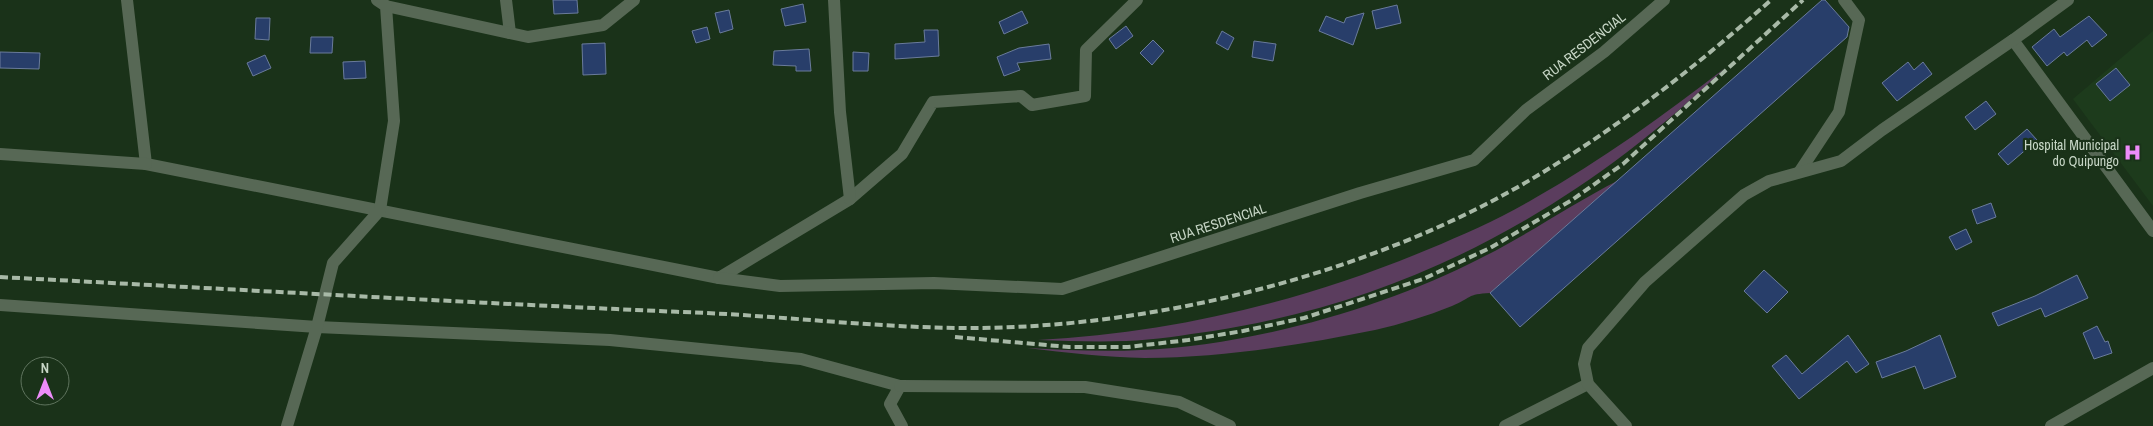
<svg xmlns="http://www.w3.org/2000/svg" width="2153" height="426" viewBox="0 0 2153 426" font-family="'Archivo Narrow',sans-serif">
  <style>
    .built { fill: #1d3b1c }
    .green { fill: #5b3d5e }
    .building { fill: #283e6a; stroke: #6a7b9b }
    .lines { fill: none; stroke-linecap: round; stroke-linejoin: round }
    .minor { stroke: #576855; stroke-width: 12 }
    .rail { stroke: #a8b9a7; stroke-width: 4; stroke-dasharray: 8 4; stroke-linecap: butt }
    .labels { text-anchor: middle; stroke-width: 4.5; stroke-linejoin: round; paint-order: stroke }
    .street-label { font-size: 14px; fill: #c7d6c6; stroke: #1a3219 }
    .poi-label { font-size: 14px; fill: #c7d6c6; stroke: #1a3219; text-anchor: end }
  </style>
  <rect width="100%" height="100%" fill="#1a3219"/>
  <polygon class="built" points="2153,31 2153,206 2073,99"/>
  <g class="green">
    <path d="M1725,68C1580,207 1413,300 1213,331C1184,335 1155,340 1126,341C1096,342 1067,341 1038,340C1173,333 1305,301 1429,249C1465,234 1501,218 1535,198C1602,160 1664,115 1725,68Z"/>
    <path d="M1619,180L1490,293C1467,294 1471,298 1452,306C1427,316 1401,324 1375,330C1300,345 1222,358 1145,358C1105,357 1067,353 1027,348C1065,350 1103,352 1141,350C1249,346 1385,308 1481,258C1529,234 1572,204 1619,180Z"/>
  </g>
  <g class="building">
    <polygon points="553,0 577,0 578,13 554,14"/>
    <polygon points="1822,0 1825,0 1849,27 1847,37 1520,327 1490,293"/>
    <polygon points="803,4 806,22 785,26 781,9"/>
    <polygon points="1397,5 1401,23 1376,29 1372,11"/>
    <polygon points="729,10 733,29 720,33 715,13"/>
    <polygon points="1022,11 1028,23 1004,34 999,22"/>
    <polygon points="1364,13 1353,45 1319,31 1326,16 1344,23 1346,18"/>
    <polygon points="2089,16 2107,35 2092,47 2087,40 2067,56 2064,52 2047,66 2032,47 2054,29 2060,37"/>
    <polygon points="256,18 270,18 269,40 255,39"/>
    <polygon points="1126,26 1133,36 1116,49 1109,39"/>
    <polygon points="707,27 710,39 696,43 692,31"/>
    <polygon points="924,30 938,30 939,56 895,59 895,44 925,42"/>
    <polygon points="1222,31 1234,38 1228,50 1216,43"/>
    <polygon points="311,37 333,37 332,53 310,53"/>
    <polygon points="1153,40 1164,51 1152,65 1140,53"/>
    <polygon points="1254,41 1276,44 1273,61 1252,57"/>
    <polygon points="605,43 606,74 583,75 582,44"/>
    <polygon points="1049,44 1051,59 1017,63 1020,70 1004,76 997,57 1019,48"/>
    <polygon points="809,49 811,71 796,71 796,66 773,65 774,51"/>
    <polygon points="0,52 40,53 39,69 0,68"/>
    <polygon points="853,52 869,53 868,71 853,71"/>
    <polygon points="265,55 271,68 253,76 247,63"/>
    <polygon points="365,61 366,78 344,79 343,62"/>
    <polygon points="1908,62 1914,70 1923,62 1932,74 1897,101 1882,83"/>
    <polygon points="2116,68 2130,85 2110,101 2096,84"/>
    <polygon points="1986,101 1996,114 1975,130 1965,117"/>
    <polygon points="2027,129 2037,140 2008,165 1998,154"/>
    <polygon points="1991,203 1996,217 1977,224 1972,210"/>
    <polygon points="1966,229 1972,242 1956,250 1949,237"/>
    <polygon points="1764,270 1788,292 1767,313 1744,291"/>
    <polygon points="2077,275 2088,298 2045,317 2041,308 1998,326 1992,313 2035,296"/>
    <polygon points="2097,326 2105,342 2108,341 2112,353 2094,359 2083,333"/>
    <polygon points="1848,335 1869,364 1856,373 1847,361 1799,399 1772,366 1786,355 1802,374"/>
    <polygon points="1940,335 1956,377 1924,389 1915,366 1882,378 1876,362 1906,351"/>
  </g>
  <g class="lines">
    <g class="minor">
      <polyline points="127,0 146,164 719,278 850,199 902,154 933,102 1021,96 1032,105 1085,96 1086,50 1137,0"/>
      <polyline points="506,0 510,33"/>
      <polyline points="834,0 840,112 850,199"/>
      <polyline points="386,6 528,37 603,25 634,0"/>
      <polyline points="2013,40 2153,231"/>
      <polyline points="0,154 146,164"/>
      <polyline points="1800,171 1839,112 1859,20 1844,0"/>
      <polyline points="719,278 780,286 934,283 1062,289 1360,193 1474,160 1526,110 1604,52 1664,0"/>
      <polyline points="0,305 317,327 610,340 801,359 900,386 890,404 902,426"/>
      <polyline points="900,386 1085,387 1179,402 1230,426"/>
      <polyline points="287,426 317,327 333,263 380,210 394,121 386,6 377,0"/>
      <polyline points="1505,426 1588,384"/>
      <polyline points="1626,426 1588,384 1584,364 1588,348 1645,282 1744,195 1769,181 1841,161 1882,130 2013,40 2068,0"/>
      <polyline points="2051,426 2153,368"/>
    </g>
    <g class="rail">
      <path d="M0,277C227,289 454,302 681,312C777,315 873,328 970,328C1158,328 1379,272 1540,174C1623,124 1699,64 1771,0"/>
      <polyline points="955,337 1069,347 1128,347 1188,340 1243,331 1304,318 1423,279 1490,248 1572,200 1623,164 1803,0"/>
    </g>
  </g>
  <defs>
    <symbol id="hospital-bare" viewBox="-9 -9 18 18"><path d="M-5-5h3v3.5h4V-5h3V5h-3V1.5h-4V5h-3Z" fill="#ed8cf9" stroke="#1a3219" stroke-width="2.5" paint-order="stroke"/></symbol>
  </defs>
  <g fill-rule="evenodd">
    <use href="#hospital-bare" x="2120" y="140" width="25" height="25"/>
  </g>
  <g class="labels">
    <g class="street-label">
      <text transform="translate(1584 46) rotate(-38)" y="5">RUA RESDENCIAL</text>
      <text transform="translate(1218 223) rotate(-18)" y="5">RUA RESDENCIAL</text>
    </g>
    <g class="poi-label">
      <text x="2119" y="150">Hospital Municipal<tspan x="2119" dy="16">do Quipungo</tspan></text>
    </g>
  </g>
  <g transform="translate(45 381)"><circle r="24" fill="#1a3219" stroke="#5f745e"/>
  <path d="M0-4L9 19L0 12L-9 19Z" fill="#ed8cf9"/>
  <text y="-8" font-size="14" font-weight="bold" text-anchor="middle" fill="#c7d6c6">N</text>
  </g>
</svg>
